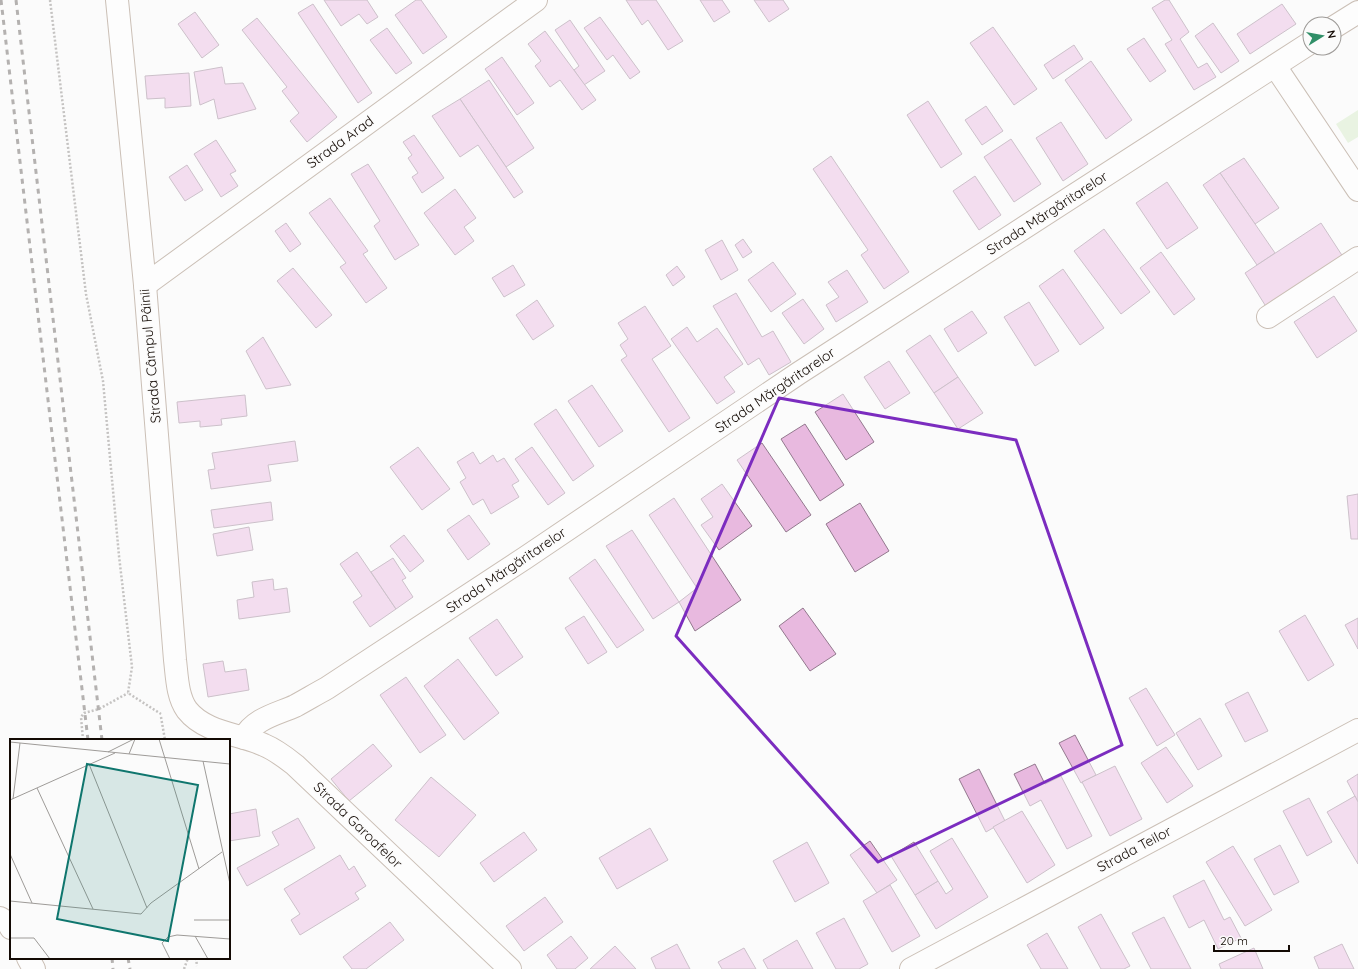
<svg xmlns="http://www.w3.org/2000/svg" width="1358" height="969" viewBox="0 0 1358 969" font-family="Quicksand,sans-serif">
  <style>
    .green { fill: #d2e9c4 }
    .building { fill: #e8b9df; stroke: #93798e }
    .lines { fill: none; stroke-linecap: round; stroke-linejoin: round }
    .minor-casing { stroke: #907762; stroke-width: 24 }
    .path { stroke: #837f7c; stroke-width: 2.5; stroke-dasharray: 2 2; stroke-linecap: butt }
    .minor { stroke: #fff; stroke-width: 22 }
    .rail { stroke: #5e5854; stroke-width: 3; stroke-dasharray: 5 5; stroke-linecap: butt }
    .marked { fill: none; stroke: #7b2cbf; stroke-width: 3; stroke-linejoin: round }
    .labels { text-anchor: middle; stroke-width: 3; stroke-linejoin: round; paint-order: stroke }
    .street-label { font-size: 14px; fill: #130a04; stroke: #fbfbfb }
    .inset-road { fill: none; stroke: #9e9b98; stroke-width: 1 }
    .view { fill: #0f766e; fill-opacity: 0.15; stroke: #0f766e; stroke-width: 2 }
    .inset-edge { fill: none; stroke: #130a04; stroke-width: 2 }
  </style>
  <rect width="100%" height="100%" fill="#fbfbfb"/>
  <polygon class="green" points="1358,110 1358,137 1348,143 1336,124"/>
  <g class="building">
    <polygon points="324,0 367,0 378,17 367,24 359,14 341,26"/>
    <polygon points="416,0 421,0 447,37 423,54 395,15"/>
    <polygon points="626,0 656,0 683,41 668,50 648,20 642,25"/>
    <polygon points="700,0 722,0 730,12 714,22"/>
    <polygon points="754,0 783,0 789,9 769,22"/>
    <polygon points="1165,0 1169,0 1189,32 1180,39 1198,68 1207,63 1216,77 1194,90 1165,44 1172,40 1152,8"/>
    <polygon points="313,4 372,93 358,103 298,13"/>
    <polygon points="1282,4 1296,24 1250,54 1237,34"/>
    <polygon points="195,12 219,45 202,58 178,24"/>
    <polygon points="600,17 640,72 630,79 613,55 607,60 584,28"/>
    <polygon points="257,18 337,117 307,142 290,121 299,113 282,91 287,87 242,30"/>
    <polygon points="570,20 605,71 584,85 574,70 579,66 555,30"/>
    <polygon points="1213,23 1239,61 1221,73 1195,36"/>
    <polygon points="993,27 1037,89 1014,105 970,43"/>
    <polygon points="387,28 412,63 396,74 370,40"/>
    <polygon points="545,31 596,100 582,110 560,80 550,87 535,66 541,61 528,44"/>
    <polygon points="1144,38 1166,71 1150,82 1127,49"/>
    <polygon points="1074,45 1083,59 1053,79 1044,65"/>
    <polygon points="502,57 534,103 517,115 485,69"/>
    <polygon points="1091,61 1132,120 1106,139 1065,80"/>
    <polygon points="222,67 225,84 243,83 256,109 218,119 214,99 200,105 194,72"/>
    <polygon points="189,73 191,106 165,108 165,98 147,99 145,76"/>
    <polygon points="489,80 534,148 506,167 460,99"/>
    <polygon points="460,99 523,192 514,198 478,145 460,157 432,116"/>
    <polygon points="928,101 962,154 941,168 907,115"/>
    <polygon points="986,106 1003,131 982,145 965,120"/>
    <polygon points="1061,122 1088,164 1063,181 1036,138"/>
    <polygon points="414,135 444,178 422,193 412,177 418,173 408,158 412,155 403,142"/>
    <polygon points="1011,139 1041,184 1014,202 984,157"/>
    <polygon points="216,140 236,171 230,174 238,186 221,197 194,154"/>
    <polygon points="831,156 909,272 884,289 861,255 868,250 813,169"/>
    <polygon points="1244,158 1279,208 1255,224 1220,173"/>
    <polygon points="368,164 419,245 395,260 374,226 380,221 351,174"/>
    <polygon points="187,165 203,190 185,201 169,177"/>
    <polygon points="1220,173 1275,253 1257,265 1203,185"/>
    <polygon points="975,176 1001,215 979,230 953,191"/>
    <polygon points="1167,182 1198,228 1167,249 1136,203"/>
    <polygon points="455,189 476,218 464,227 474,241 455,255 424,213"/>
    <polygon points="330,198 368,251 363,254 387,288 366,303 340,267 346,263 309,213"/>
    <polygon points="286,223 301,244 290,252 275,231"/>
    <polygon points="1321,223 1347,263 1270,313 1245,273"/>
    <polygon points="1104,229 1150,292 1121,314 1074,251"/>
    <polygon points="743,239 752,252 743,258 735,245"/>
    <polygon points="722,240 738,270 721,280 705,250"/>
    <polygon points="1161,252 1195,299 1174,315 1140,268"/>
    <polygon points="773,262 796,294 771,312 748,280"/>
    <polygon points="513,265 525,285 504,297 492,278"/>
    <polygon points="677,266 685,277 673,286 666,275"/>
    <polygon points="293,268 332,315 316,328 277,281"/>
    <polygon points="1063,269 1104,328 1080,345 1039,286"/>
    <polygon points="847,270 868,302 836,322 826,305 839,297 828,282"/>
    <polygon points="736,293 762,337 773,331 791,362 769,375 759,358 748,365 713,306"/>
    <polygon points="1334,296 1357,331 1317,358 1294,322"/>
    <polygon points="803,299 824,329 804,344 782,313"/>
    <polygon points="537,300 554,326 533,340 516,315"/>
    <polygon points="1029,302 1059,351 1035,366 1004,317"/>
    <polygon points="645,306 671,346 652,359 690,418 669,432 621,360 627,356 620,345 628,339 618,323"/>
    <polygon points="972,311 987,333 958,352 944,329"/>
    <polygon points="687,327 697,342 717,328 743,364 724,377 735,392 717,404 671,339"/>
    <polygon points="930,335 958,377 934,393 906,351"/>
    <polygon points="263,337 291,385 266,389 246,351"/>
    <polygon points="889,361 910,393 885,409 864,377"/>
    <polygon points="958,377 983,413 958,429 934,393"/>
    <polygon points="592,385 623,431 599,447 568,401"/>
    <polygon points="843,394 874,442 846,460 815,412"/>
    <polygon points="245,395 247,416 221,419 222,425 200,427 200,421 179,423 177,402"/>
    <polygon points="556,409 594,466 573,481 534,424"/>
    <polygon points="805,424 844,485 820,501 781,439"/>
    <polygon points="295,441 298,461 268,465 271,481 211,489 208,470 215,469 212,453"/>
    <polygon points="762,443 811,515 786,532 737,460"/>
    <polygon points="418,447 450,489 422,510 390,467"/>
    <polygon points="532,447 565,493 548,505 515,459"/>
    <polygon points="473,452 480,464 493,455 497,462 504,458 519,481 512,485 519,497 491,514 483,499 473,505 460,482 466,478 457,462"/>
    <polygon points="722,484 752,526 719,550 701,525 713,517 701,499"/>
    <polygon points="1358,494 1358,539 1351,539 1347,496"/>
    <polygon points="674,498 741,600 695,631 679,602 697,588 649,515"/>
    <polygon points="271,502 273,520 214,528 211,510"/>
    <polygon points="860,503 889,551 855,572 826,524"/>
    <polygon points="469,515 490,544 468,560 447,530"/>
    <polygon points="249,527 253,550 217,556 213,534"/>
    <polygon points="632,530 679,602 653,619 606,546"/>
    <polygon points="404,535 424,561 410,572 390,546"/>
    <polygon points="357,552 396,609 370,627 353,602 362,596 340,564"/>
    <polygon points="393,558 406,578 402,580 413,597 396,609 371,572"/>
    <polygon points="595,559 644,630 617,648 569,578"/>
    <polygon points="273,579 274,590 287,588 290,612 239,619 237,600 254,597 252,582"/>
    <polygon points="803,608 836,654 810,671 779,626"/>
    <polygon points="1305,615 1334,665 1308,681 1279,631"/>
    <polygon points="584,616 607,652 588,664 565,628"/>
    <polygon points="1358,618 1358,649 1345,625"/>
    <polygon points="497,619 523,657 496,676 469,638"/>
    <polygon points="458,659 499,713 464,740 424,686"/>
    <polygon points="223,661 225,672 246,669 249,690 208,697 203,664"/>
    <polygon points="406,677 446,735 420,753 380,695"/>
    <polygon points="1146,688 1175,735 1157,746 1129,698"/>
    <polygon points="1248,692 1268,731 1245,742 1225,704"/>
    <polygon points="1200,718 1222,756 1198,770 1176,733"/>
    <polygon points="1075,735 1096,775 1081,783 1059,743"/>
    <polygon points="373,744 392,766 349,801 331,779"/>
    <polygon points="1166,747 1193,786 1167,803 1141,763"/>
    <polygon points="1035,764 1045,784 1061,776 1092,836 1067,849 1041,800 1030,806 1014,774"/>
    <polygon points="1115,766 1142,819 1110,836 1082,782"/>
    <polygon points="979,769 1005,821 986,832 959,779"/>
    <polygon points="1358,774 1358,802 1347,781"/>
    <polygon points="431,777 476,815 439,857 395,820"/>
    <polygon points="1355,796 1358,802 1358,864 1327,812"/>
    <polygon points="1309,798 1332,842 1307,856 1283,811"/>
    <polygon points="256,809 260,836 229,841 229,814"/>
    <polygon points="1022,811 1055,865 1027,883 993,827"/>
    <polygon points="298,818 315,848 247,886 237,868 279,845 272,832"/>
    <polygon points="650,828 668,860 617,889 599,858"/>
    <polygon points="524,832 537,850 494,882 480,863"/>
    <polygon points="952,838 988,897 936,929 915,895 938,881 946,894 953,889 930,851"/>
    <polygon points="870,841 897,880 877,893 850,855"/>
    <polygon points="807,842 829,883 795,902 773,861"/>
    <polygon points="914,842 938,881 915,895 891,856"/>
    <polygon points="1280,845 1299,882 1274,895 1254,859"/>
    <polygon points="1233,846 1272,910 1245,926 1206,862"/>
    <polygon points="340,855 349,870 354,866 366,886 355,893 359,899 300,935 291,920 300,914 284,889"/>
    <polygon points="1204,880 1224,920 1230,917 1241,938 1218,949 1204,920 1189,928 1173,896"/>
    <polygon points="890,885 920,936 892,952 863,901"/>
    <polygon points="545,897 563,922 524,951 506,926"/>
    <polygon points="1101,914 1130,966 1124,969 1101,969 1078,927"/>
    <polygon points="1164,917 1191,969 1151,969 1132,933"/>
    <polygon points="844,918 868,964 859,969 836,969 816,933"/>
    <polygon points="390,922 404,940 366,969 352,969 343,957"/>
    <polygon points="1047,933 1068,969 1041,969 1027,945"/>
    <polygon points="571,936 588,958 575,969 557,969 547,955"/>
    <polygon points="797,940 813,969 768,969 763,960"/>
    <polygon points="677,944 690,969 656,969 651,958"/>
    <polygon points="1342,944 1354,969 1319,969 1314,957"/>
    <polygon points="615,946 636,969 590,969"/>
    <polygon points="744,948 756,969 722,969 718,962"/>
    <polygon points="1254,948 1263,969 1221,969 1219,964"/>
  </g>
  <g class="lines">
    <defs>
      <g id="minor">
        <path d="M117,0L145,285L175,660C177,676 177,696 187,710C205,733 240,734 264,745C276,750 285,757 295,765L510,969"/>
        <polyline points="1334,27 1358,12"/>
        <polyline points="1275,66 1358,190"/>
        <polyline points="145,285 536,0"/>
        <polyline points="1268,317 1358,258"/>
        <path d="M244,738C253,719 277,714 295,706C306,700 316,694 327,688L525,558L799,373L1310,43"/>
        <polyline points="0,918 8,923 11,928"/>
        <polyline points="28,958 34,969"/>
        <polyline points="911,969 1358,730"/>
      </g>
    </defs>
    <use href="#minor" class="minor-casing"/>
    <g class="path">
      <polyline points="50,0 86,294 103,381 119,556 132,667 128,693 161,714"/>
      <polyline points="161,717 165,740"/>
      <polyline points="83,740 81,717 84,713 99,709 128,693"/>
      <polyline points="196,958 197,966"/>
      <polyline points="184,969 188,958"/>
    </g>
    <use href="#minor" class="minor"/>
    <g class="rail">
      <polyline points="1,0 88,740"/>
      <polyline points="16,0 102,740"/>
      <polyline points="112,958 113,969"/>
      <polyline points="128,958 130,969"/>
    </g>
  </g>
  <path d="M0 0H1358V969H0ZM779,398L1016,440L1122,745L878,862L676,636Z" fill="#fbfbfb" fill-opacity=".55" fill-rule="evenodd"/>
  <path class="marked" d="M779,398L1016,440L1122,745L878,862L676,636Z"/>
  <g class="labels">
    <g class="street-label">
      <text transform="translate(340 142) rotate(-36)" y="5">Strada Arad</text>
      <text transform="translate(1047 213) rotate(-33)" y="5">Strada Mărgăritarelor</text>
      <text transform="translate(150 356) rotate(-95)" y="5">Strada Câmpul Pâinii</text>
      <text transform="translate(775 390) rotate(-34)" y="5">Strada Mărgăritarelor</text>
      <text transform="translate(506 570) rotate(-34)" y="5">Strada Mărgăritarelor</text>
      <text transform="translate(358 825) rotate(44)" y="5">Strada Garoafelor</text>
      <text transform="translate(1134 849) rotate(-28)" y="5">Strada Teilor</text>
    </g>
  </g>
  <g transform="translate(10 739)">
    <rect width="220" height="220" fill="#fbfbfb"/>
    <path class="inset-road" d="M149,0L189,130M0,3L220,25M98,13L124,0M119,15L125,0M193,22L220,145M79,25L137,169M27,49L83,170M3,60L10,4M0,61L105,14M0,115L22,164M0,162L131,175L141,164L212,113M184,181H220M185,197L198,220M0,199H24L40,220M160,220L152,204L158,198L167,196L220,200"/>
    <path class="view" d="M77,25L188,46L158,202L47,180Z"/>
    <rect width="220" height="220" class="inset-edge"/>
  </g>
  <g transform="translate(1322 36) rotate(79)"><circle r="19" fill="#fbfbfb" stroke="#9e9b98"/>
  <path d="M0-3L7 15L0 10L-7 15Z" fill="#308f68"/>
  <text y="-6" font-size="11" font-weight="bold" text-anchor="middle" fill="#130a04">N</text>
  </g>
  <path d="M1214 945v6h75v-6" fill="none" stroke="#130a04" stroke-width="2"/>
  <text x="1220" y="945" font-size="12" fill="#130a04" stroke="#fbfbfb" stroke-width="3" paint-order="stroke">20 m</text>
</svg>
